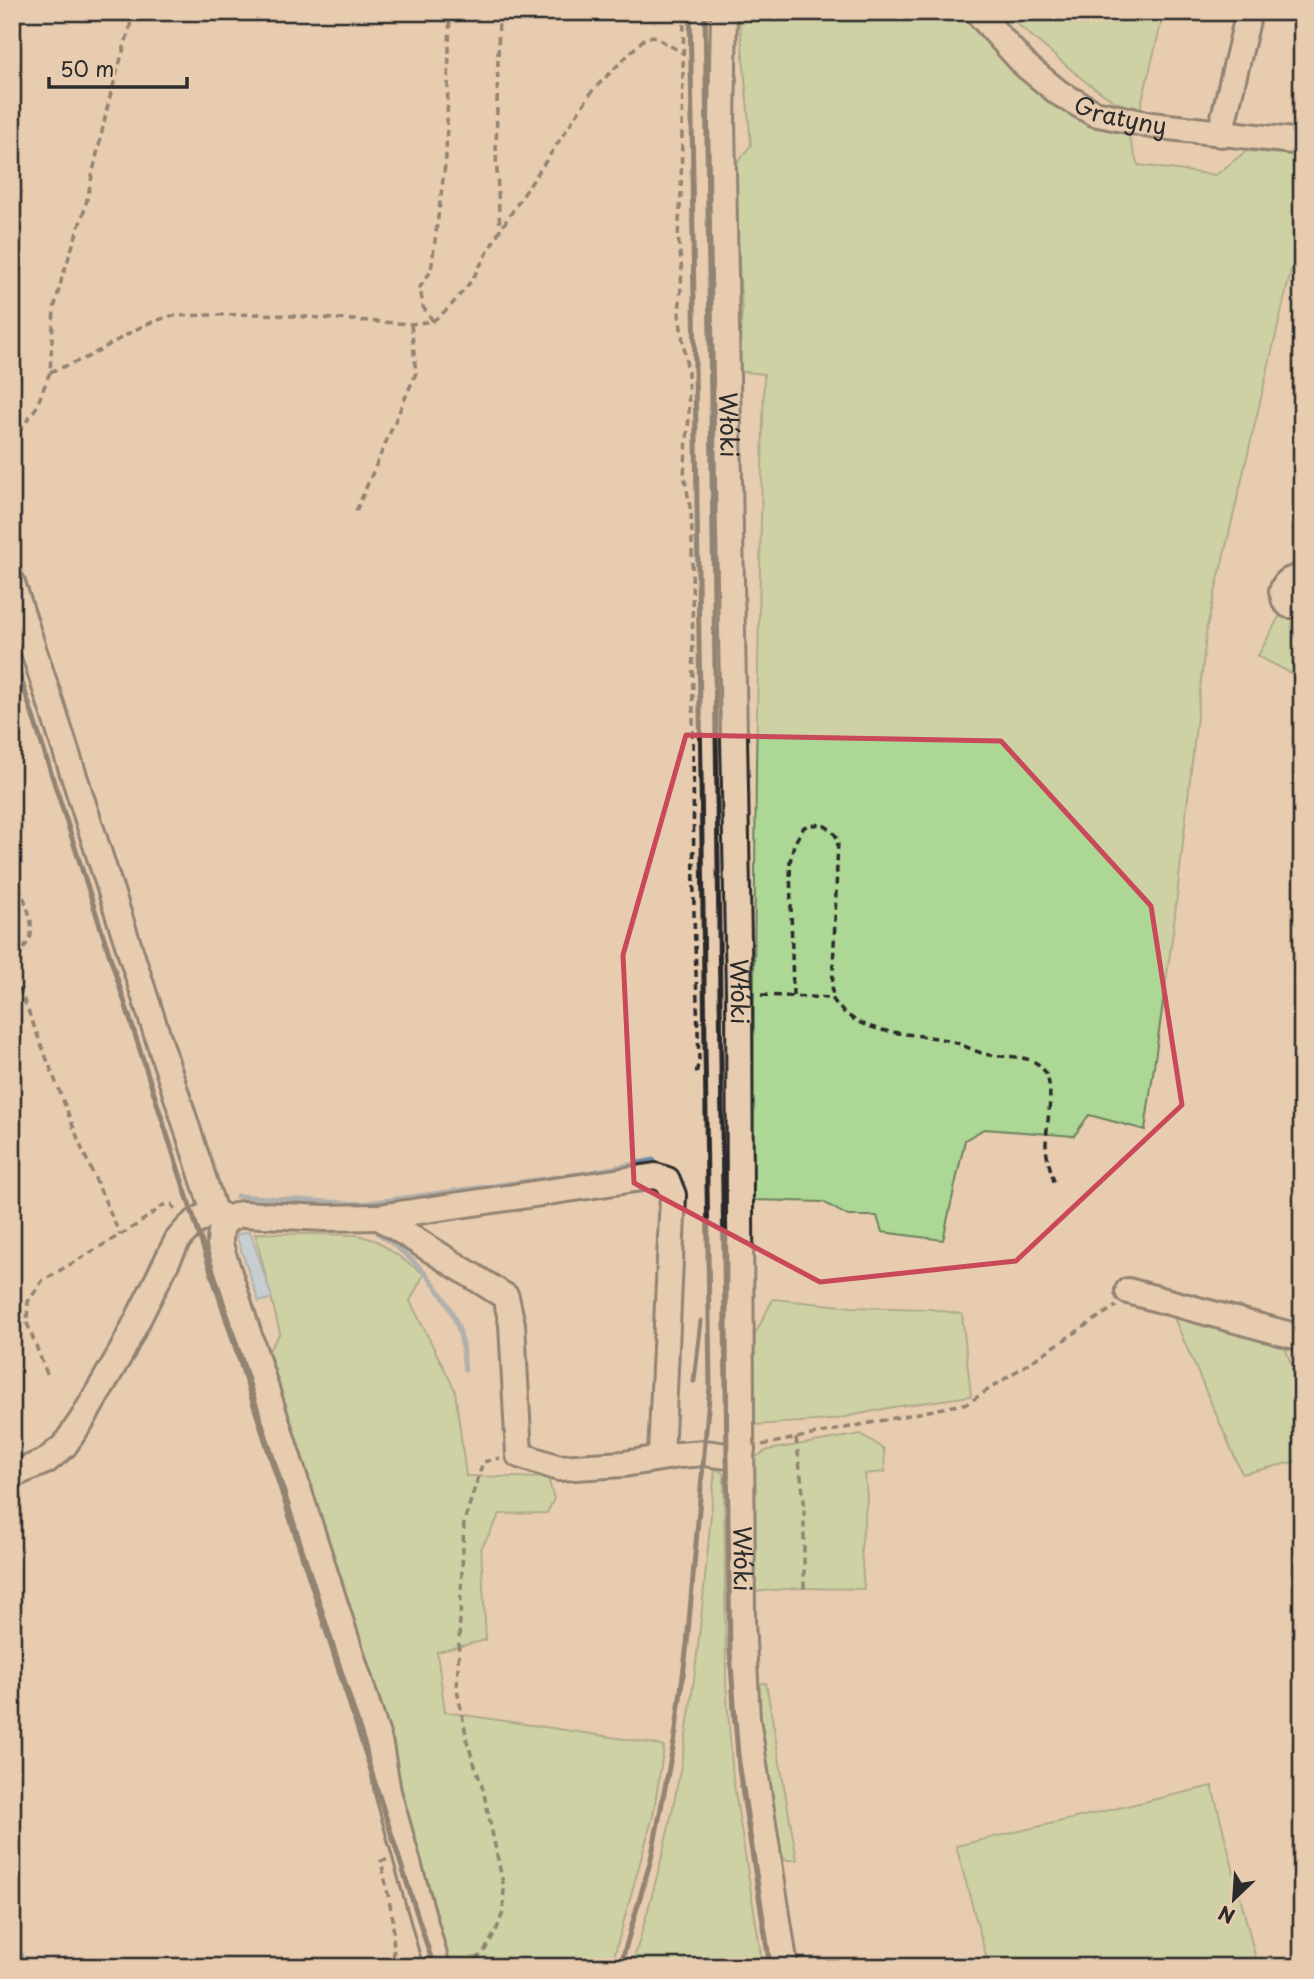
<svg xmlns="http://www.w3.org/2000/svg" width="1314" height="1979" viewBox="0 0 1314 1979" font-family="'Playpen Sans',sans-serif">
  <style>
    .green { fill: #add795; stroke: #6c8160; stroke-width: 2 }
    .water { fill: #9fd1fc; stroke: #718fa8; stroke-width: 2 }
    .lines { fill: none; stroke-linecap: round; stroke-linejoin: round }
    .stream { stroke: #718fa8; stroke-width: 5 }
    .minor-casing { stroke: #2b2b2b; stroke-width: 30 }
    .path { stroke: #2b2b2b; stroke-width: 3.5; stroke-dasharray: 7 5; stroke-linecap: butt }
    .minor { stroke: #e8ccaf; stroke-width: 24 }
    .rail { stroke: #2b2b2b; stroke-width: 5 }
    .marked { fill: none; stroke: #c94859; stroke-width: 5; stroke-linejoin: round }
    .labels { text-anchor: middle; stroke-width: 7; stroke-linejoin: round; paint-order: stroke }
    .street-label { font-size: 24px; fill: #2b2b2b; stroke: #e8ccaf }
  </style>
  <rect width="100%" height="100%" fill="#e8ccaf"/>
  <filter id="ink" filterUnits="userSpaceOnUse"><feTurbulence type="fractalNoise" baseFrequency=".0143" numOctaves="2"/><feDisplacementMap in="SourceGraphic" scale="14" xChannelSelector="R" yChannelSelector="G"/><feConvolveMatrix kernelMatrix="1 2 1 2 8 2 1 2 1" color-interpolation-filters="sRGB"/></filter>
  <g filter="url(#ink)">
    <g class="green">
      <polygon points="739,12 967,12 1080,117 1111,130 1128,134 1138,165 1216,175 1246,151 1302,155 1302,224 1207,627 1173,932 1145,1130 1089,1115 1074,1136 984,1129 965,1140 943,1240 882,1232 877,1216 848,1216 823,1202 752,1200 756,764 764,374 737,371 742,312 733,169 751,145"/>
      <polygon points="1013,12 1164,12 1140,109 1117,103 1087,83 1009,17"/>
      <polygon points="1281,613 1302,618 1302,679 1258,656"/>
      <polygon points="255,1233 358,1235 377,1241 424,1274 410,1301 455,1390 466,1476 548,1478 554,1499 547,1513 500,1514 481,1549 486,1640 437,1652 445,1712 651,1743 664,1747 653,1816 611,1967 444,1967 353,1626 268,1352 280,1333"/>
      <polygon points="773,1299 853,1307 930,1309 962,1314 971,1396 893,1407 831,1420 754,1425 754,1336"/>
      <polygon points="1171,1311 1283,1343 1302,1391 1302,1460 1242,1474"/>
      <polygon points="861,1434 884,1449 885,1472 865,1474 867,1498 861,1549 864,1589 797,1588 752,1592 755,1457 768,1450"/>
      <path d="M715,1468L724,1474L726,1682L733,1779L763,1967H631C641,1938 648,1909 656,1880C692,1745 703,1607 715,1468Z"/>
      <polygon points="766,1683 797,1860 785,1860 780,1850 755,1684"/>
      <polygon points="1212,1786 1258,1967 989,1967 956,1846"/>
    </g>
    <polygon class="water" points="250,1231 272,1298 259,1302 236,1235"/>
    <g class="lines">
      <g class="stream">
        <polyline points="237,1196 360,1204 586,1173 654,1160"/>
        <path d="M378,1233C413,1258 443,1285 458,1327C463,1340 463,1356 465,1370"/>
      </g>
      <defs>
        <g id="minor">
          <path id="s1" d="M724,12L722,121L739,993L742,1621L747,1719L785,1967"/>
          <path id="s2" d="M977,12L1025,65L1059,93L1094,113L1151,125L1302,142"/>
          <polyline points="1220,134 1249,12"/>
          <path d="M1302,580C1292,577 1285,581 1282,591L1285,601L1289,605H1302"/>
          <polyline points="12,583 214,1212"/>
          <polyline points="379,1217 506,1297 512,1324 519,1455 559,1468 624,1464 679,1455 705,1453 727,1456 742,1449"/>
          <polyline points="1128,1291 1302,1338"/>
          <path d="M12,1475L46,1461L64,1446L82,1420L122,1351L177,1241C189,1226 195,1220 214,1212L227,1218"/>
          <path d="M435,1959L388,1792L380,1745L220,1245C220,1226 222,1220 241,1214L325,1218L379,1217L655,1176L667,1180L673,1195L661,1456"/>
        </g>
      </defs>
      <use href="#minor" class="minor-casing"/>
      <g class="path">
        <polyline points="499,12 496,153 500,230"/>
        <polyline points="684,12 681,194 678,236 682,271 679,315 688,373 689,417 684,474 691,512 692,535 694,915 699,1060 696,1074"/>
        <polyline points="433,321 423,307 420,287 431,271 446,157 450,12"/>
        <polyline points="50,372 86,358 144,325 170,316 263,314 411,324 433,321 449,308 472,280 500,230 593,90 644,39 653,36 683,53"/>
        <polyline points="12,441 36,408 50,372 54,309 62,278 85,208 109,100 130,27 131,12"/>
        <polyline points="356,511 416,373 411,324"/>
        <polyline points="12,863 31,919 31,936 18,959 16,980 82,1149 120,1235"/>
        <polyline points="761,995 832,998"/>
        <path d="M793,996L790,862L794,844L804,827C821,822 828,824 838,839L832,998C859,1040 913,1030 954,1042C966,1046 977,1053 990,1055C1009,1058 1038,1053 1047,1076C1054,1096 1046,1124 1046,1145C1046,1157 1051,1170 1054,1182"/>
        <polyline points="47,1374 27,1323 28,1302 42,1281 135,1226 164,1205 172,1204 176,1211"/>
        <polyline points="796,1438 804,1500 804,1591"/>
        <polyline points="762,1445 968,1403 1116,1306"/>
        <polyline points="387,1860 381,1861 393,1919 394,1967"/>
        <polyline points="466,1967 473,1963 485,1950 497,1929 503,1912 504,1888 483,1789 468,1745 457,1689 464,1522 483,1462 500,1458"/>
      </g>
      <use href="#minor" class="minor"/>
      <g class="rail">
        <polyline points="690,12 693,177"/>
        <polyline points="705,12 730,1652 739,1769 770,1967"/>
        <polyline points="12,651 434,1967"/>
        <polyline points="694,1381 701,1321"/>
        <polyline points="620,1967 651,1859 675,1737 687,1644 710,1386 692,167"/>
      </g>
    </g>
  </g>
  <path d="M0 0H1314V1979H0ZM686,735L1001,741L1151,906L1182,1105L1016,1261L820,1282L634,1183L623,955Z" fill="#e8ccaf" fill-opacity=".55" fill-rule="evenodd"/>
  <path class="marked" d="M686,735L1001,741L1151,906L1182,1105L1016,1261L820,1282L634,1183L623,955Z"/>
  <g class="labels">
    <g class="street-label">
      <text dy="8" stroke="none"><textPath href="#s2" startOffset="182">Gratyny</textPath></text>
      <text dy="8" stroke="none"><textPath href="#s1" startOffset="413">Włóki</textPath></text>
      <text dy="8" stroke="none"><textPath href="#s1" startOffset="980">Włóki</textPath></text>
      <text dy="8" stroke="none"><textPath href="#s1" startOffset="1547">Włóki</textPath></text>
    </g>
  </g>
  <rect width="1314" height="1979" fill="none" stroke="#e8ccaf" stroke-width="42"/>
  <rect x="21" y="21" width="1272" height="1937" fill="none" stroke="#2b2b2b" stroke-width="2.5" filter="url(#ink)"/>
  <g transform="translate(1234 1899) rotate(205)" stroke="#e8ccaf" stroke-width="5" paint-order="stroke">
  <path d="M0-5L12 26L0 18L-12 26Z" fill="#2b2b2b"/>
  <text y="-10" font-size="19" font-weight="bold" text-anchor="middle" fill="#2b2b2b">N</text>
  </g>
  <path d="M49 77v10h138v-10" fill="none" stroke="#2b2b2b" stroke-width="3.5"/>
  <text x="60" y="77" font-size="21" fill="#2b2b2b" stroke="#e8ccaf" stroke-width="5" paint-order="stroke">50 m</text>
</svg>
